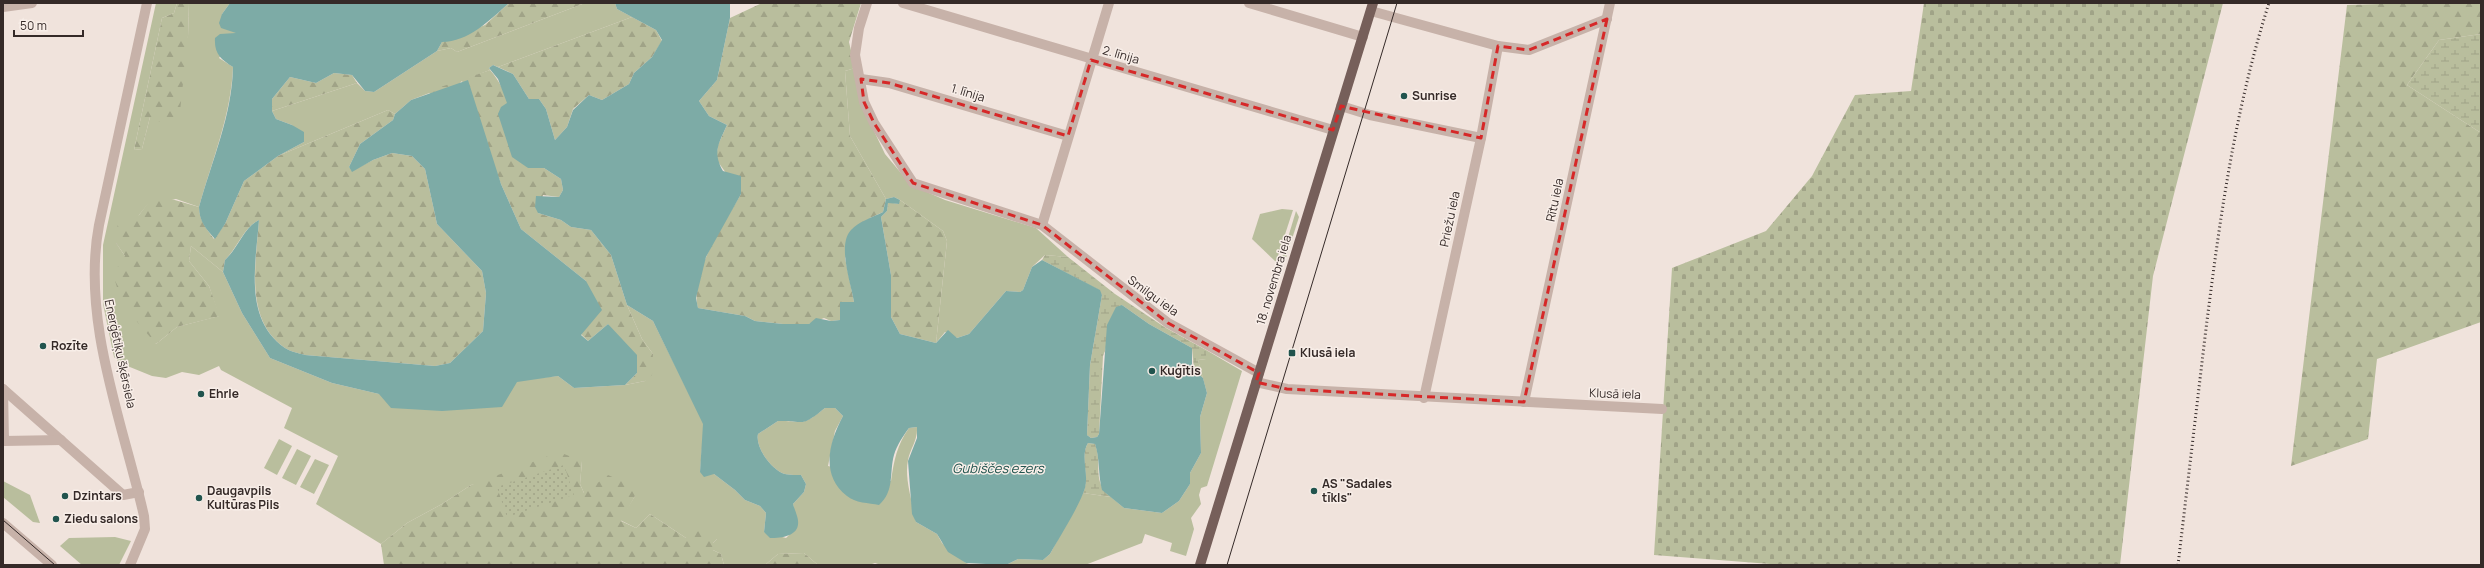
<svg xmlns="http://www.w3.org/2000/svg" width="2484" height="568" viewBox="0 0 2484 568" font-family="Manrope,sans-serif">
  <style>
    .grass { fill: #b9be9d }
    .forest { fill: url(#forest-firs) }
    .wetland { fill: url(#wetland-marsh) }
    .cemetery { fill: url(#cemetery-stones) }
    .park { fill: url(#park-dots) }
    .water { fill: #7daba6 }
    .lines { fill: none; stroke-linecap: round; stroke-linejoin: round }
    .minor { stroke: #c7b2a9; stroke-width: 10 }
    .major { stroke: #765f5a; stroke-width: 10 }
    .tram { stroke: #352a28; stroke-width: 1 }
    .rail { stroke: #352a28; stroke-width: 3; stroke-dasharray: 1 3; stroke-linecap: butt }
    .marked { fill: none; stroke: #d62828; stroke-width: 3; stroke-dasharray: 8 5; stroke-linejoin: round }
    .poi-dot { fill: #21544e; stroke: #f8eee8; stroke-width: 1.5 }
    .labels { text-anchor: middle; stroke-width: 3; stroke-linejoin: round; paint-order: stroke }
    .street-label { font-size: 12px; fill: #352a28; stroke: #f8eee8 }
    .poi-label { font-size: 12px; font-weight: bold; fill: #352a28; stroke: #f8eee8; text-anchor: start }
    .water-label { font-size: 13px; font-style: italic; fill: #21544e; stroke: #f8eee8 }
  </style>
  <defs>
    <pattern id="forest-firs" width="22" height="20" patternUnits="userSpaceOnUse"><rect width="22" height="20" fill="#b9be9d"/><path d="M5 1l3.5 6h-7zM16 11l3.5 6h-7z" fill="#a0a387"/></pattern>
    <pattern id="wetland-marsh" width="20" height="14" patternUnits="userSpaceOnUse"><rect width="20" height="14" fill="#b9be9d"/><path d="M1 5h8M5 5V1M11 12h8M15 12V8" fill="none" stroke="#a0a387"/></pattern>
    <pattern id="cemetery-stones" width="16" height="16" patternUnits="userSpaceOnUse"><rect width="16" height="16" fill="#b9be9d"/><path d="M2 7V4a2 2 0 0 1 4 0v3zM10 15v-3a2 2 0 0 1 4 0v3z" fill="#a0a387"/></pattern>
    <pattern id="park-dots" width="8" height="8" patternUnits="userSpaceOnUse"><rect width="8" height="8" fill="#b9be9d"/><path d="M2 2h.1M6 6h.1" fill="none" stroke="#a0a387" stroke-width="1.8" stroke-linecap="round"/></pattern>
  </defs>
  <rect width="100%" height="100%" fill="#f0e3dc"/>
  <g class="grass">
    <path d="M156,3H177L174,13L162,18L134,150L142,149L150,117L188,36L189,3H230L222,14L237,33L219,58L233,67C231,116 212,160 199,207L176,199L148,204L116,243L125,256L156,344L177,327L219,316L209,286L189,261L191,246L223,272L242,313L270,358L332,383L379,394L558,376L574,388L625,385L645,381L653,354L642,339L627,305L653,321L704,424L700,472L714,474L735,490L745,500L760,506L766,513L764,532L786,538L797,527L793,504L804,492L806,484L801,475C795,475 787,475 782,473C770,467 755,447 758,434L778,421C805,420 800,428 825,408H835L843,416L835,431L828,466L891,481C894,460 897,445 909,428L917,427C918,440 910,449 908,460C904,479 913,504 916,522L937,534L942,543L966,563L972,565H881L875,563L869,565H818L804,553L778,554L765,565H724L721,554L713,550V543L717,539L686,538L650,514L636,528L620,520L635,496L584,493L580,484L582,461L471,485L442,504L407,523L381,544L316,504L338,456L284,428L292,408L221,370L219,366L199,375L182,372L166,378L152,376L120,363L114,357L103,304V245Z"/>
    <polygon points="585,3 615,3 617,9 632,17 498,67 493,65 489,68 490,70 411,100 395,114 388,110 278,156 304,142 292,125 276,119 272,111 357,83 365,91 374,92 437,51 451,48 457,52"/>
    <polygon points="855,68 862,106 885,154 911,185 945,200 1036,228 1068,257 1045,255 1032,267 1023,290 1020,292 1006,291 969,334 957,338 945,332 936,343 947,241 943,231 900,200 894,197 886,199 850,136 845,71"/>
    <polygon points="1282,209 1293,210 1276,262 1252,239 1260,214"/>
    <polygon points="1296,211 1299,217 1285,261 1280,264"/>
    <polygon points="1206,350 1242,371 1207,486 1201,488 1199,495 1201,504 1191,518 1194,529 1186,556 1170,551 1172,543 1145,534 1142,543 1085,565 1006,565 1018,559 1043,560 1050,554 1083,493 1111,497 1124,508 1162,513 1179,501 1190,484 1190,473 1201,453 1200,417 1207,393 1198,360 1206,359"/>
    <polygon points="279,439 292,446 277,475 264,468"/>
    <polygon points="297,449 311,456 296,485 282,478"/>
    <polygon points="315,459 329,465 314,494 300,487"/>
    <polygon points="3,481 30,495 40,523 33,522 3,497"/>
    <polygon points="115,537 131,541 119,565 82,565 60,546 69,538"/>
  </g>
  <g class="forest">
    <polygon points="177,3 189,3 188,36 179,121 164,124 150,117 142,149 134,150 162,18 174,13"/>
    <polygon points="509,3 585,3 457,52 451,48 437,51 442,42 485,25"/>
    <path d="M762,3H861L849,42L855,68L845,71L850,136L886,199L883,212L870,218L845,258L854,302L840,320L831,321L824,318L809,324H783L755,321L745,316L698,308C689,273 724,224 741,194L716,159L718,145L727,125L709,116L699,101L717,80L730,18Z"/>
    <polygon points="2414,3 2481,3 2481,34 2439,40 2407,85 2481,133 2481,322 2377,359 2368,439 2291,466 2347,5"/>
    <polygon points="632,17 656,30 662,41 652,57 634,73 629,84 602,100 589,95 573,109 567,127 555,140 546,109 539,99 529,99 513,74 498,67"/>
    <path d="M490,70C512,95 518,136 528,168H544L561,179L563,190L559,197L543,195L538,213L561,220L571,227L591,230L611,255L627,305L642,339L653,354L652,375L645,381L625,385L637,373L608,324L588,341L581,334L586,281L521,229L501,184L462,81L458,85L430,94L429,91Z"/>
    <polygon points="334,73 352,75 357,83 272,111 272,99 290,77 316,83"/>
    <path d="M388,110L395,114L393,120L360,144L349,167L352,171L373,160L392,153L412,156L425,169L437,224L482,271L486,293L483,331L450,363L435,366L305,355C299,353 291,352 285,348C244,320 256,263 259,220C244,227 237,248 225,260L223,272L191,246L189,261L209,286L220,316L177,327L156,344L122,304L113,274L125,256L116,243L118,222L139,215L148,203L161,196L199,207C199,220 206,228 214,239L225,224L244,181L278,156Z"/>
    <polygon points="900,200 943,231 947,241 936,343 900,334 891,317 891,275 881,217 887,211 888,202 898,204"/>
    <polygon points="559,452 582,461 580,484 584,493 608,475 630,485 635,496 621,521 636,528 650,514 686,538 705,527 714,533 717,539 713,543 713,550 721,554 724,565 384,565 381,544 407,523 442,504 471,485"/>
    <polygon points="804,553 818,565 765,565 778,554"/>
  </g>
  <g class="wetland">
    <polygon points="2481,34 2481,133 2407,85 2439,40"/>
    <polygon points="1045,255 1068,257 1115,294 1166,328 1206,350 1206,359 1198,360 1203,378 1194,370 1192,348 1149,324 1122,305 1103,356 1099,434 1097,437 1091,438 1087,435 1090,365 1102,295 1099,290 1042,260"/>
    <path d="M1088,443L1095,444C1103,464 1091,482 1111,497L1083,493C1091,477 1079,458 1088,443Z"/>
  </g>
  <polygon class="cemetery" points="1924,3 2223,3 2153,276 2120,565 1782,565 1654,555 1672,268 1766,231 1812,176 1855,95 1911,91"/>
  <polygon class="park" points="564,465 574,495 507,517 497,487"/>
  <g class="water">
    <path d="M230,3H509C490,20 468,42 442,42L437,51L374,92L365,91L352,75L334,73L316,83L290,77L272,99V111L276,119L292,125L304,132V142L278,156L244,181L225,224L215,239C206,229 199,221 199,207C212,160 232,116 233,67C221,59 214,54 215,38L220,34L236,33L221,28L219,23L222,14Z"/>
    <path d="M615,3H730V18L717,80L699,101L709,116L727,125C719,143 712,152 723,171L741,176V194L706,257L696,298L698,308L745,316L755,321L783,324H809L816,318L831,321L840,320V302H854C851,283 837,245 851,230C858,222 873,217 883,212L886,199L894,197L900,200L899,204L888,203L887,211L881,217L891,275V317L900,334L936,343L948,330L957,338L969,334L1006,291L1020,292L1023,290L1032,267L1042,260L1100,290L1102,295L1090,365L1087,435L1091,438L1097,437L1099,434L1107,325L1116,307L1122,305L1149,324L1192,348V364L1194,370L1203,378L1207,393L1200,417L1201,453L1190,473V484L1179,501L1162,513L1124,508L1102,490C1098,475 1100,458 1095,444L1088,443C1080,456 1089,473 1085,488C1080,505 1059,538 1050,554L1043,560L1018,559L1006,565L966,563L948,552L937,534L916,522L912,514L908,461L917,438V427L909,428C903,436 897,445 894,455C889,473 895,491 879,505C869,503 855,503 847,496C820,475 829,442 843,416L835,408H825C799,429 806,420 778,421L758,434C755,447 770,467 782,473C787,475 795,475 801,475L806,484L804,492L793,504C794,508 796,512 797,516C803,535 784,538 770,538L764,532L766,513L760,506L745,500L735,490L714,474L704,477L700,472L703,424L653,321L627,305L611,255L591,230L571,227L561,220L538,213L535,207L536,196L559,197L563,190L561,179L544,168H528L512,157L498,114L501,107L507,103L498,79L489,68L493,65L513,74L529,99H539L546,109L555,140L567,127L573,110L589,95L602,100L629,84L634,73L652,57L662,40L656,30L617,9Z"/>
    <path d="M468,80L501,184L521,229L586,281L602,310L581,335L588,341L608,324L637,355V373L625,385L574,388L558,376L517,382L502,407L442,411L391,408L379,394L332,383L270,358L242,313L223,272L225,260C238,248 244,227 259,220C256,263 243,319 285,348C291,352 299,353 305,355L435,366L450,363L483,331L486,293L482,271L437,224L425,169L412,156L392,153L373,160L352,172L349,167L360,144L393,120L395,114L411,100Z"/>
  </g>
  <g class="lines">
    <g class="minor">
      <polyline points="867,3 859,28 855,55 864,102 874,123 913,183 1042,225 1168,323 1259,373"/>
      <polyline points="903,3 1333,130"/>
      <polyline points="1249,3 1363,37"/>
      <polyline points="3,7 32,3"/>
      <polyline points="1371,11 1498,46 1529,50 1607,19"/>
      <polyline points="861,79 889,83 1068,136"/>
      <polyline points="1341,106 1370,115 1481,138"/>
      <polyline points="1042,225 1109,3"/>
      <polyline points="1256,382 1287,389 1662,409"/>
      <polyline points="3,389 123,495 139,492"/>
      <polyline points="3,389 4,441 61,440"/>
      <polyline points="1424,398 1481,138 1498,46"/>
      <polyline points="1524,402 1610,3"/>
      <polyline points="3,523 52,565"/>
      <path d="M130,565L145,529L144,516C123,423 81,321 99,225L147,3"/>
    </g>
    <polyline class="major" points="1200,565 1373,3"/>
    <g class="tram">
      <polyline points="3,520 55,565"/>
      <polyline points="1227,565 1397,3"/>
    </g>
    <path class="rail" d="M2178,565C2187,489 2196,413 2205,337C2219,224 2234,112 2269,3"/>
  </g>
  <path class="marked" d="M1607,19L1524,402L1287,389L1256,382L1259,373L1168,323L1042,225L913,183L874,123L864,102L861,79L889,83L1068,136L1091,60L1333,130L1341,106L1481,138L1498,46L1529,50Z"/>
  <g class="poi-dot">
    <circle cx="1404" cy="96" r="4"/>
    <circle cx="43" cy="346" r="4"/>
    <rect x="1288" y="349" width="8" height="8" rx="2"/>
    <circle cx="1152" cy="371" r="4"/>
    <circle cx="201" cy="394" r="4"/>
    <circle cx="1314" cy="491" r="4"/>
    <circle cx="65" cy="496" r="4"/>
    <circle cx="199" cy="498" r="4"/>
    <circle cx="56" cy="519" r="4"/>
  </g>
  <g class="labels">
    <g class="street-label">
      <text transform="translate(1121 55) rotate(16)" y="4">2. līnija</text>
      <text transform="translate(968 93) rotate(17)" y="4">1. līnija</text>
      <text transform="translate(1555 200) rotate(-78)" y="4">Rītu iela</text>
      <text transform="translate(1450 219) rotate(-78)" y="4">Priežu iela</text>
      <text transform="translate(1274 280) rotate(-73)" y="4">18. novembra iela</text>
      <text transform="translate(1153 296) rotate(36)" y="4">Smilgu iela</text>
      <text transform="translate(120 354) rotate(78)" y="4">Enerģētiķu šķērsiela</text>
      <text transform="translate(1615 394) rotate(2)" y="4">Klusā iela</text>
    </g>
    <g class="poi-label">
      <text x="1412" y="100">Sunrise</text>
      <text x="51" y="350">Rozīte</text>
      <text x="1300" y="357">Klusā iela</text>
      <text x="1160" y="375">Kuģītis</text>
      <text x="209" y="398">Ehrle</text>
      <text x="1322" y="488">AS "Sadales<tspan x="1322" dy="14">tīkls"</tspan></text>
      <text x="207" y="495">Daugavpils<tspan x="207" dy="14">Kultūras Pils</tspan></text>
      <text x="73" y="500">Dzintars</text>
      <text x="64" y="523">Ziedu salons</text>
    </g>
    <g class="water-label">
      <text x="998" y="473">Gubiščes ezers</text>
    </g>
  </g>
  <rect width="2484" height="568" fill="none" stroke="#352a28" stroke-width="8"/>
  <path d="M14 30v6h69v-6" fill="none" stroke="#352a28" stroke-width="2"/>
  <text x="20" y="30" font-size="12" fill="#352a28" stroke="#f8eee8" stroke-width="3" paint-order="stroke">50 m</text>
</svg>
